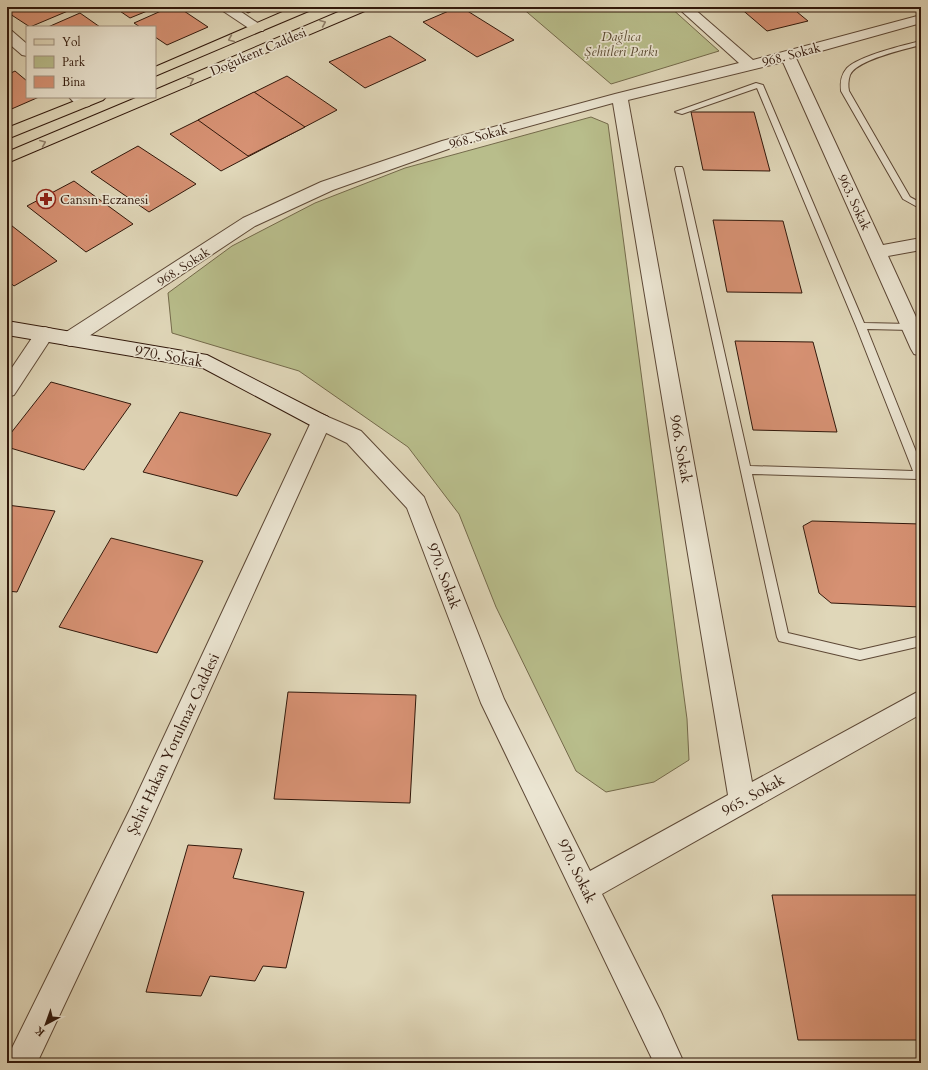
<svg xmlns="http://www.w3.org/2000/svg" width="928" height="1070" viewBox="0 0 928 1070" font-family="Cardo,serif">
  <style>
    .green { fill: #b8bd8b; stroke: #746a4b }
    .building { fill: #d69173; stroke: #31180b }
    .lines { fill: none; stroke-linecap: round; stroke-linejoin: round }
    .service-casing { stroke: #5d4836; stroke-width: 2 }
    .minor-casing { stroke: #5d4836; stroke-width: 2 }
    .tertiary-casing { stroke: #5d4836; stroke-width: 2 }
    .secondary-casing { stroke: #31180b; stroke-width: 2 }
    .primary-casing { stroke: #31180b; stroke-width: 2 }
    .service { fill: #ebe5d2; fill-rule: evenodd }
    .minor { fill: #ebe5d2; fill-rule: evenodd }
    .tertiary { fill: #ebe5d2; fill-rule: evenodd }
    .secondary { fill: #ebe5d2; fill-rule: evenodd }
    .primary { fill: #e0d7b9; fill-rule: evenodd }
    .oneway { stroke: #91816b }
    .labels { text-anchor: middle; stroke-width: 3.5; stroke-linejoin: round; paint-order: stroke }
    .far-park-label { font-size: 13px; font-style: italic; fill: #5a4a31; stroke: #ebe5d2 }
    .far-street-label { font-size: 13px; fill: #31180b; stroke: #ebe5d2 }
    .far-poi-label { font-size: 13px; fill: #31180b; stroke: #ebe5d2; text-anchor: start }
    .street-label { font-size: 15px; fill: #31180b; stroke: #ebe5d2 }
  </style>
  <rect width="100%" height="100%" fill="#e0d7b9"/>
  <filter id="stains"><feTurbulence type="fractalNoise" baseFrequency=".005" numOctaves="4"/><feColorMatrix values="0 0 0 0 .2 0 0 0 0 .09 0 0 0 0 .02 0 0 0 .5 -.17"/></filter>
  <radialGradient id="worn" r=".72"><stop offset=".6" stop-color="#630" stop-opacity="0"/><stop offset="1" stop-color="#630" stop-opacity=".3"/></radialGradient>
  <g class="green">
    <polygon points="521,7 670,7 719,51 611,84"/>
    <polygon points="591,117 608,124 687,719 689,760 654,782 606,792 576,771 496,607 459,514 408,447 299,371 172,333 168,293 232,246 315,203 405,168"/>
  </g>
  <g class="building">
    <polygon points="17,7 73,7 75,8 30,27 7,12"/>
    <polygon points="114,7 157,7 130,18"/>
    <polygon points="170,7 178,7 208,27 167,45 155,37 155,27 140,27 134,23"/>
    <polygon points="239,7 261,7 248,13"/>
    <polygon points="458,7 461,7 514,40 477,57 423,22"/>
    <polygon points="739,7 791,7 808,21 767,31"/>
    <polygon points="80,13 100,27 48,27"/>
    <polygon points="390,36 426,60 365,88 329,62"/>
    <polygon points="15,71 27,81 27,97 39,97 7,111 7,75"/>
    <polygon points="287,76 337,110 221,171 170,134"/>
    <polygon points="254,92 305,127 248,156 198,120"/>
    <polygon points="691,112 754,112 770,171 703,170"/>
    <polygon points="138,146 196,184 149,212 91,172"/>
    <polygon points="74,181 133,224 86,252 27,206"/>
    <polygon points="713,220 783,221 802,293 727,292"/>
    <polygon points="7,222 57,261 14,286 7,280"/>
    <polygon points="735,341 813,342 837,432 753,430"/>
    <polygon points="51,382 131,404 84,470 7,447 7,438"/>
    <polygon points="180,412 271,434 237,496 143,472"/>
    <polygon points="7,505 55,511 17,592 7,591"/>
    <polygon points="812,521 921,524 921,607 831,603 819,593 803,526"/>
    <polygon points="111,538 203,561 157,653 59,627"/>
    <polygon points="288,692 416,695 410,803 274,799"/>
    <polygon points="188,845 242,849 233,878 304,892 286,968 263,966 255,981 210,976 201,996 146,992"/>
    <polygon points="772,895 918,895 921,905 921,1040 798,1040"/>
  </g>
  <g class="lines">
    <defs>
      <g id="service">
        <path d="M921,41V45C905,49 856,60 850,75C848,81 848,86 849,91L910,197L921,203V209L903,199L841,91C840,82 841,75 847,68C859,56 904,45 921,41Z"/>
        <polygon points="756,83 763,85 864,323 911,324 916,327 911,330 867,329 921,464 921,481 917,479 752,474 788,633 860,650 921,636 921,646 860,660 783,642 779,641 777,637 675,169 676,167 682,167 683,169 750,466 913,471 856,326 757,88 682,114 675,112"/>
      </g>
      <g id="minor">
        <polygon points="217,7 234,7 265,28 263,31 253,31"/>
        <polygon points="677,7 692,7 753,60 921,15 921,23 796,58 883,245 921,238 921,250 888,256 921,328 921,356 914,354 911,349 783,62 628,100 752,782 921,690 921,714 602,894 661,1012 684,1063 654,1063 481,703 407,508 347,443 314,427 311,422 314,417 321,414 361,431 424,497 504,699 590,871 728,795 613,103 454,147 333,190 255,226 77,344 70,346 63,344 61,339 63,334 243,218 321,182 442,141 615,94 739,63"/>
        <polygon points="7,30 12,31 27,44 27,56 22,55 7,42"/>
        <path d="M69,97H86L92,103L89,106C80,108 75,104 69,97Z"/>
        <polygon points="45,327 52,329 54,334 14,395 7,397 7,375 38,329"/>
      </g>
      <polygon id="tertiary" points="321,414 328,417 331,422 150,823 37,1063 7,1063 10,1052 132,805 311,422 314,417"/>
      <polygon id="secondary" points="7,321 207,355 328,417 331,422 328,427 321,430 314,427 203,368 7,335"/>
      <g id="primary">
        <polygon points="294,7 313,7 311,10 155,76 155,67"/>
        <polygon points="350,7 369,7 367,10 7,163 7,152 138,97 155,97 155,90"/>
        <polygon points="85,97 106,97 103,100 7,139 7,128"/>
      </g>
    </defs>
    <use href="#service" class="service-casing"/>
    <use href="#minor" class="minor-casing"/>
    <use href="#tertiary" class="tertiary-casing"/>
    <use href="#secondary" class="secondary-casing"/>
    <use href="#primary" class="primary-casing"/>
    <use href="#service" class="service"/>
    <use href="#minor" class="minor"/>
    <use href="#tertiary" class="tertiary"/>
    <use href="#secondary" class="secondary"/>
    <use href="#primary" class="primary"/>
  </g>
  <defs><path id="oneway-chevron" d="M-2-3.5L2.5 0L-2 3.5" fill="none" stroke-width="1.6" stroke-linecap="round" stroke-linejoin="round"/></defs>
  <g class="oneway">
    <use href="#oneway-chevron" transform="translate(323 23) rotate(-23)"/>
    <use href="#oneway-chevron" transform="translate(231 39) rotate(157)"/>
    <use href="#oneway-chevron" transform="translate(191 80) rotate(-23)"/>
    <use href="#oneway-chevron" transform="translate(43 143) rotate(-23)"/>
  </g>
  <defs>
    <symbol id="pharmacy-ring" viewBox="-11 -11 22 22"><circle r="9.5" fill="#ebe5d2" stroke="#8f2418" stroke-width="1.5"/><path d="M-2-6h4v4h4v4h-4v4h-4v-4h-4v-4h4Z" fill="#8f2418"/></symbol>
  </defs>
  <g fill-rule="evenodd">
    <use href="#pharmacy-ring" x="35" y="188" width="22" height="22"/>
  </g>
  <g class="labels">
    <g class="far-park-label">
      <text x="621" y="41">Dağlıca<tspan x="621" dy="15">Şehitleri Parkı</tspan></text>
    </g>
    <g class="far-street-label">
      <text transform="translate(258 51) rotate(-23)" y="5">Doğukent Caddesi</text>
      <text transform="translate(791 54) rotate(-15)" y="5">968. Sokak</text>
      <text transform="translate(478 136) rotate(-15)" y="5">968. Sokak</text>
      <text transform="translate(855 202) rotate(65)" y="5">963. Sokak</text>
      <text transform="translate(183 266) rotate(-33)" y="5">968. Sokak</text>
    </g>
    <g class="far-poi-label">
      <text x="60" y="204">Cansın Eczanesi</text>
    </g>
    <g class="street-label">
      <text transform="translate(169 356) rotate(10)" y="5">970. Sokak</text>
      <text transform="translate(681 449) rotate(80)" y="5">966. Sokak</text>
      <text transform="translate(444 576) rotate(69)" y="5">970. Sokak</text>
      <text transform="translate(173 744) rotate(-65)" y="5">Şehit Hakan Yorulmaz Caddesi</text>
      <text transform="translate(753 795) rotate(-29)" y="5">965. Sokak</text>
      <text transform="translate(577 871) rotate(64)" y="5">970. Sokak</text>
    </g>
  </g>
  <rect width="928" height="1070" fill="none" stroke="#e0d7b9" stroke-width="24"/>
  <rect x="8" y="8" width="912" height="1054" fill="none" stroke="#31180b" stroke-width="2"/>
  <rect x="12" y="12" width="904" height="1046" fill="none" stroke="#31180b"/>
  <rect x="26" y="26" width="130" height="72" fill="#ebe5d2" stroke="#a19382"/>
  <rect x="34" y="39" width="20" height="6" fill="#e0d7b9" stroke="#a19382"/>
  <text x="62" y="46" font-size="12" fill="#31180b">Yol</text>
  <rect x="34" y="56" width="20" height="12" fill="#b8bd8b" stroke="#a19382"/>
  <text x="62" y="66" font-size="12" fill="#31180b">Park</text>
  <rect x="34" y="76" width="20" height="12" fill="#d69173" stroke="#a19382"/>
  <text x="62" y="86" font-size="12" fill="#31180b">Bina</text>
  <g transform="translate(46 1024) rotate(221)" stroke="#ebe5d2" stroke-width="3" paint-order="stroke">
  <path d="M0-3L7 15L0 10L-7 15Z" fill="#31180b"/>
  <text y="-6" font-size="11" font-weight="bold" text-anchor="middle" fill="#31180b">K</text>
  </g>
  <rect width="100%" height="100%" filter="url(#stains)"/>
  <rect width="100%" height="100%" fill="url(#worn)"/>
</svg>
